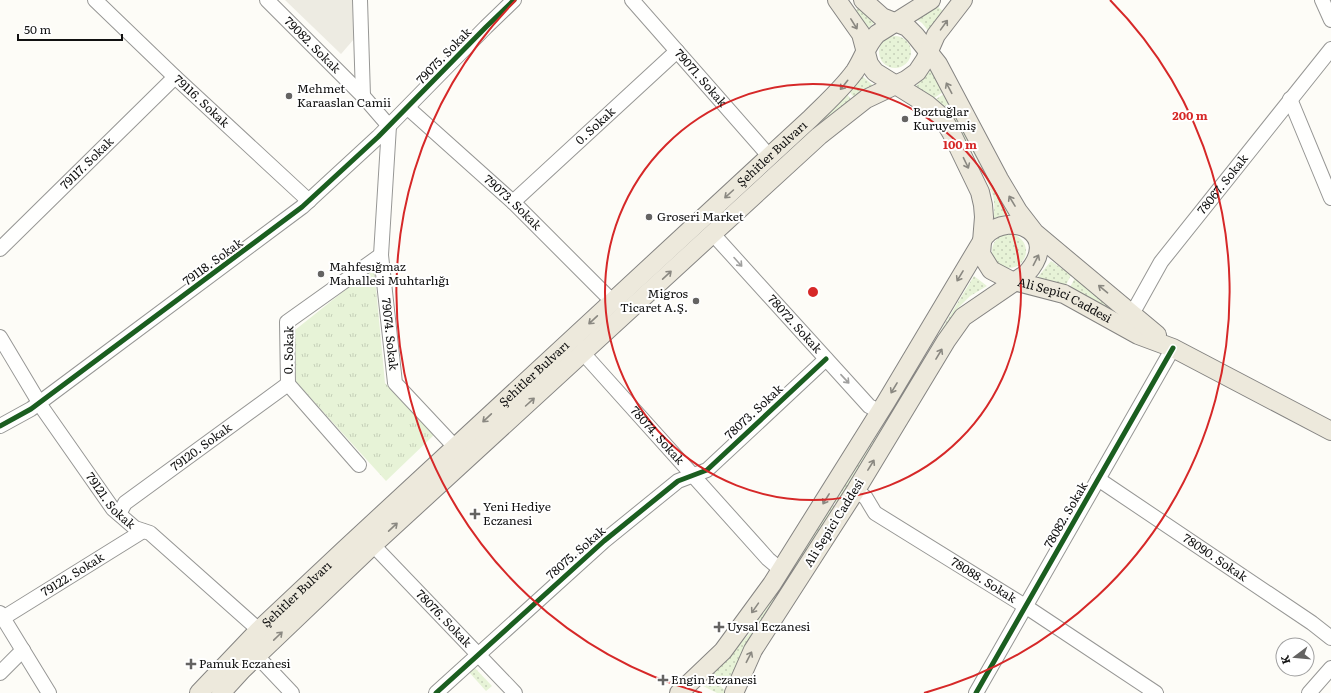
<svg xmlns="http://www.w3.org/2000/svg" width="1331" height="693" viewBox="0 0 1331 693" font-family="Literata,serif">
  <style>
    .grass { fill: url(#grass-dots) }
    .park { fill: url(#park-tufts) }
    .plaza { fill: #edebe2 }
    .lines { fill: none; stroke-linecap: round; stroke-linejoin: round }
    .minor-casing { stroke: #979795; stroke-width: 16 }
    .major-casing { stroke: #858482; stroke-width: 20 }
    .minor { stroke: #fffffe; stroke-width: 14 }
    .major { stroke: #ede9dc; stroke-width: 18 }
    .cycleway-casing { stroke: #fff; stroke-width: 8 }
    .cycleway { stroke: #1b5e20; stroke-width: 5 }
    .oneway { stroke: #8a8881 }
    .oneway2 { stroke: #a0a09f }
    .ring { fill: none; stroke: #d62828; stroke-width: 2 }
    .poi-dot { fill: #646362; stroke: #fff; stroke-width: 1.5 }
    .labels { text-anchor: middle; stroke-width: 4; stroke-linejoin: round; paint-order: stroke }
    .street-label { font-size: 12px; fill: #111; stroke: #fff }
    .poi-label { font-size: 12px; fill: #111; stroke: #fff; text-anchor: start }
    .centre { fill: #d62828; stroke: #fff; stroke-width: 2 }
    .ring-label { font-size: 12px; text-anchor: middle; font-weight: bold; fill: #d62828; stroke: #fff; stroke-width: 4; stroke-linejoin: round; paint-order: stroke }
  </style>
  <defs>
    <pattern id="grass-dots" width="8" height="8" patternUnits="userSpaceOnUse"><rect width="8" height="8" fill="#e7f3d7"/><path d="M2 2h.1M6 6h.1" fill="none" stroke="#c5cfb8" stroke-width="1.8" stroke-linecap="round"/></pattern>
    <pattern id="park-tufts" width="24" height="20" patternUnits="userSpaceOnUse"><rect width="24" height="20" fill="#e7f3d7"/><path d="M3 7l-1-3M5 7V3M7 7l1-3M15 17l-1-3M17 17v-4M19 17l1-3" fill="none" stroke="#c5cfb8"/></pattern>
  </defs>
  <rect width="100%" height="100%" fill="#fdfcf7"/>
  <g class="grass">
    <polygon points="936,5 944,12 930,33 922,23 916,19"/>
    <polygon points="859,7 875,22 866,30 856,10"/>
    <circle cx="895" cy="52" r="16"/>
    <polygon points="932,69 943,92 934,98 916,86"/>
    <polygon points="861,75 874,86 855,99 849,91"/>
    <polygon points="847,94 852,101 698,236 697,234"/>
    <path d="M944,94L1009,214L994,218C994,211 995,203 993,196C985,171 955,116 936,99Z"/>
    <circle cx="1009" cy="251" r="17"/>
    <polygon points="1051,261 1071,275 1065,287 1037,278"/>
    <polygon points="974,276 987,286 970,296 957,309 886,425 884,424"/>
    <polygon points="1075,278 1113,305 1113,310 1069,289"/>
    <polygon points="883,426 885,427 837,504 834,502"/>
    <polygon points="832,505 835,506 782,589 779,587"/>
    <polygon points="778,590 781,592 741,655 727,686 713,674 749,634"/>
    <polygon points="473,666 492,686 486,691 468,671"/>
    <polygon points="710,678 725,690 724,693 717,693 703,686"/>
  </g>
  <polygon class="park" points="374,267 385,383 434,435 386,481 296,382 295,330"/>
  <polygon class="plaza" points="285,0 353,0 354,39 341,54"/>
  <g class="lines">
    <defs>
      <g id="minor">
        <path id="s1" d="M95,0L175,77L309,201"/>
        <path id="s2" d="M267,0L363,96L389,126"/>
        <polyline points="360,0 363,96"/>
        <path id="s3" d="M632,0L770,157"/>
        <polyline points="1322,0 1331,20"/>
        <polyline points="1290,99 1331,198"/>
        <path id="s4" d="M408,108L513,202L613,302"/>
        <path id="s5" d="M389,126L381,255L395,383L455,447"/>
        <path id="s6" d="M513,202L677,51"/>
        <path id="s7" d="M712,233L869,406L880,412"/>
        <path id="s8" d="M0,249L175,77"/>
        <path id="s9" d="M1127,323L1161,262L1331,49"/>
        <path id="s10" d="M0,337L43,409L113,509L135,528L150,533L259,630"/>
        <path id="s11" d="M583,353L768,559L781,570"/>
        <polyline points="0,426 31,409 302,207 378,137 486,27 514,0"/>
        <polyline points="359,465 288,384 287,322 381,255"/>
        <path id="s12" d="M1098,479L1312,623L1331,638"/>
        <path id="s13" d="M856,490L866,498L875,513L1025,606L1156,693"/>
        <path id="s14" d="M119,514L125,503L288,384"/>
        <path id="s15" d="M373,545L515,693"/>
        <polyline points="0,613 49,693"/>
        <path id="s16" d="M3,618L143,531"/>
        <polyline points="257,656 292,693"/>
        <polyline points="0,673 23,650"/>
        <polyline points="436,693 604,541 678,481 707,470 826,359"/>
        <polyline points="976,693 1173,348"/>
        <polyline points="1309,693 1331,668"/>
      </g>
      <g id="major">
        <path id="s17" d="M837,0L861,34L869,64L875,72L928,105L942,117L951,132L980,192L983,205L984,217L981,254L991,270L1010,280L1064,294L1138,335L1173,348L1331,431"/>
        <polyline points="863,0 882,17 907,27 915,35 938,64 999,179 1018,211 1035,233 1157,335"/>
        <path id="s18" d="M199,693L259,630L344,550L811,118C826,103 842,89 855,71C863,59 867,44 877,34L931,0"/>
        <polyline points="221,693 242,670 373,545 819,136 866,99 906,80 917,72 925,60 936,35 963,0"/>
        <path d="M679,693L723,651L772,584L886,402L985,236C1011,209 1063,234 1026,274L963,317L946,341L856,490L753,650L734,693"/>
      </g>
    </defs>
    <use href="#minor" class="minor-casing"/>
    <use href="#major" class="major-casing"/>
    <use href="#minor" class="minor"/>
    <use href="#major" class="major"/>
    <defs>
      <g id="cycleway">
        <polyline points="0,426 31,409 302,207 378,137 486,27 514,0"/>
        <polyline points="436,693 604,541 678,481 707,470 826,359"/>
        <polyline points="976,693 1173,348"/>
      </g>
    </defs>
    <use href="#cycleway" class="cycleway-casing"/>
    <use href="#cycleway" class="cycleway"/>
  </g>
  <defs><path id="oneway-shaft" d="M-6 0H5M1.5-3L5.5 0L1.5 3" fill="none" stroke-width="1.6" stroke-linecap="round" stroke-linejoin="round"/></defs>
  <g class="oneway">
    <use href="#oneway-shaft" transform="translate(854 24) rotate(58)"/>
    <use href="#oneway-shaft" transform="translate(944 25) rotate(-54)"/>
    <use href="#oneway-shaft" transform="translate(844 85) rotate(129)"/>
    <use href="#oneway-shaft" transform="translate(949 88) rotate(-118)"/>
    <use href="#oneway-shaft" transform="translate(966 163) rotate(64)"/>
    <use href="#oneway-shaft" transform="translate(729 194) rotate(138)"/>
    <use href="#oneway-shaft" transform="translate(1012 201) rotate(-121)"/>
    <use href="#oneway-shaft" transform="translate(1036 260) rotate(-63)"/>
    <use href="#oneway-shaft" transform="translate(667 275) rotate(-43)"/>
    <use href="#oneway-shaft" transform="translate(960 276) rotate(121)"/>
    <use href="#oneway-shaft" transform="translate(1103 289) rotate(-140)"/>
    <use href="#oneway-shaft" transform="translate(593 320) rotate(137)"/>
    <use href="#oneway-shaft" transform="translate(939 354) rotate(-59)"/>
    <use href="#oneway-shaft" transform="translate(894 388) rotate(121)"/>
    <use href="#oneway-shaft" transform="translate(530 402) rotate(-42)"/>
    <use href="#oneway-shaft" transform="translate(487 418) rotate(137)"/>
    <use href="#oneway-shaft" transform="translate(871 465) rotate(-58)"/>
    <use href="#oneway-shaft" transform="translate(826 499) rotate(122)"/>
    <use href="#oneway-shaft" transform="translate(393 527) rotate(-43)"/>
    <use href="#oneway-shaft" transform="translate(755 608) rotate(125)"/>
    <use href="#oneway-shaft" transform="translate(278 636) rotate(-44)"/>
    <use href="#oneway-shaft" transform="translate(749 657) rotate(-63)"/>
  </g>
  <g class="oneway2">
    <use href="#oneway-shaft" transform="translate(738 262) rotate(48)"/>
    <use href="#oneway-shaft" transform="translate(845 379) rotate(47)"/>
  </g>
  <g class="ring">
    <circle cx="813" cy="292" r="208"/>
    <path d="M702 693A416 416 0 0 1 516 0M1110 0A416 416 0 0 1 924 693"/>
  </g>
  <g class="poi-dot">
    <circle cx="289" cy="96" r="4"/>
    <circle cx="905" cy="119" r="4"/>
    <circle cx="649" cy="217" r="4"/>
    <circle cx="321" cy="274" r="4"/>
    <circle cx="696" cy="301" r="4"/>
    <path d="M473 508h4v4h4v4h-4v4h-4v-4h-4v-4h4z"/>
    <path d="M717 621h4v4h4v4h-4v4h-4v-4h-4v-4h4z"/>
    <path d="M189 658h4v4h4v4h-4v4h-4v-4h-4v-4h4z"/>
    <path d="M661 674h4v4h4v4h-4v4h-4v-4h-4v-4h4z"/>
  </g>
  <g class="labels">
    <g class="street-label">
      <text dy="4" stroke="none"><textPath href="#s2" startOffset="64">79082. Sokak</textPath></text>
      <text transform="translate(444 56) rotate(-46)" y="4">79075. Sokak</text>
      <text dy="4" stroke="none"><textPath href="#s3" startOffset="104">79071. Sokak</textPath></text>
      <text dy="4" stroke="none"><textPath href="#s1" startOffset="147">79116. Sokak</textPath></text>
      <text dy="4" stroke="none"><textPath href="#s6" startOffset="112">0. Sokak</textPath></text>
      <text dy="4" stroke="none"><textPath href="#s18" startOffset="787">Şehitler Bulvarı</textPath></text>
      <text dy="4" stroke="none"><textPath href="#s8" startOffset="122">79117. Sokak</textPath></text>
      <text dy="4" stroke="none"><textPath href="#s9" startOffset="169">78067. Sokak</textPath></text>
      <text dy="4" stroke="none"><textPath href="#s4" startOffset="141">79073. Sokak</textPath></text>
      <text transform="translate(213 262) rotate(-36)" y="4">79118. Sokak</text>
      <text dy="4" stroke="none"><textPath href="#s17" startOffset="409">Ali Sepici Caddesi</textPath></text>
      <text dy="4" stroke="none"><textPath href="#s7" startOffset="123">78072. Sokak</textPath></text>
      <text dy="4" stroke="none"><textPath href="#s5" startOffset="209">79074. Sokak</textPath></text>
      <text transform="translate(289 350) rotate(-89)" y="4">0. Sokak</text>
      <text dy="4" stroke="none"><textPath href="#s18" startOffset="463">Şehitler Bulvarı</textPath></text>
      <text transform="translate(754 412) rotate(-43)" y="4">78073. Sokak</text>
      <text dy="4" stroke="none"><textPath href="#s11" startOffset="111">78074. Sokak</textPath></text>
      <text dy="4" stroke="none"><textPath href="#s14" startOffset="107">79120. Sokak</textPath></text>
      <text dy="4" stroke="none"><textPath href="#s10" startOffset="198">79121. Sokak</textPath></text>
      <text transform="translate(1066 515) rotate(-60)" y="4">78082. Sokak</text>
      <text transform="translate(834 523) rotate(-58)" y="4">Ali Sepici Caddesi</text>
      <text transform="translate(576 553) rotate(-41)" y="4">78075. Sokak</text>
      <text dy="4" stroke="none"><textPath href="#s12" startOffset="141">78090. Sokak</textPath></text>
      <text dy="4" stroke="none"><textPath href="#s16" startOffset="82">79122. Sokak</textPath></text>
      <text dy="4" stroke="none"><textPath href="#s13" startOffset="158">78088. Sokak</textPath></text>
      <text dy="4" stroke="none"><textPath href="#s18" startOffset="139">Şehitler Bulvarı</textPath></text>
      <text dy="4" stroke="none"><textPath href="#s15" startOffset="102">78076. Sokak</textPath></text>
    </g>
    <g class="poi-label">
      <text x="297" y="93">Mehmet<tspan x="297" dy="14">Karaaslan Camii</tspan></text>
      <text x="913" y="116">Boztuğlar<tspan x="913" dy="14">Kuruyemiş</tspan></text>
      <text x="657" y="221">Groseri Market</text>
      <text x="329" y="271">Mahfesığmaz<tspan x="329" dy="14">Mahallesi Muhtarlığı</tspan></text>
      <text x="688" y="298" text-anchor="end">Migros<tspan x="688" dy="14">Ticaret A.Ş.</tspan></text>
      <text x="483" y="511">Yeni Hediye<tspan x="483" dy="14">Eczanesi</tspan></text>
      <text x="727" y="631">Uysal Eczanesi</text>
      <text x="199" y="668">Pamuk Eczanesi</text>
      <text x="671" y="684">Engin Eczanesi</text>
    </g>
  </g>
  <circle cx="813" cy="292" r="6" class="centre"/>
  <g class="ring-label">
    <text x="1190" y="120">200 m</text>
    <text x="960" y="149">100 m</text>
  </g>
  <g transform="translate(1295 657) rotate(254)"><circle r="19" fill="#ffffff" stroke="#a0a0a0"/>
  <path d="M0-3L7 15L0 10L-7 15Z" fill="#646362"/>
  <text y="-6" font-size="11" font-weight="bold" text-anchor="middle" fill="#111111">K</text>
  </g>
  <path d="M18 34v6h104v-6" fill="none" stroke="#111111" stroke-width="2"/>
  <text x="24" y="34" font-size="12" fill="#111111" stroke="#ffffff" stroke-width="3" paint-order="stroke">50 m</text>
</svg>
